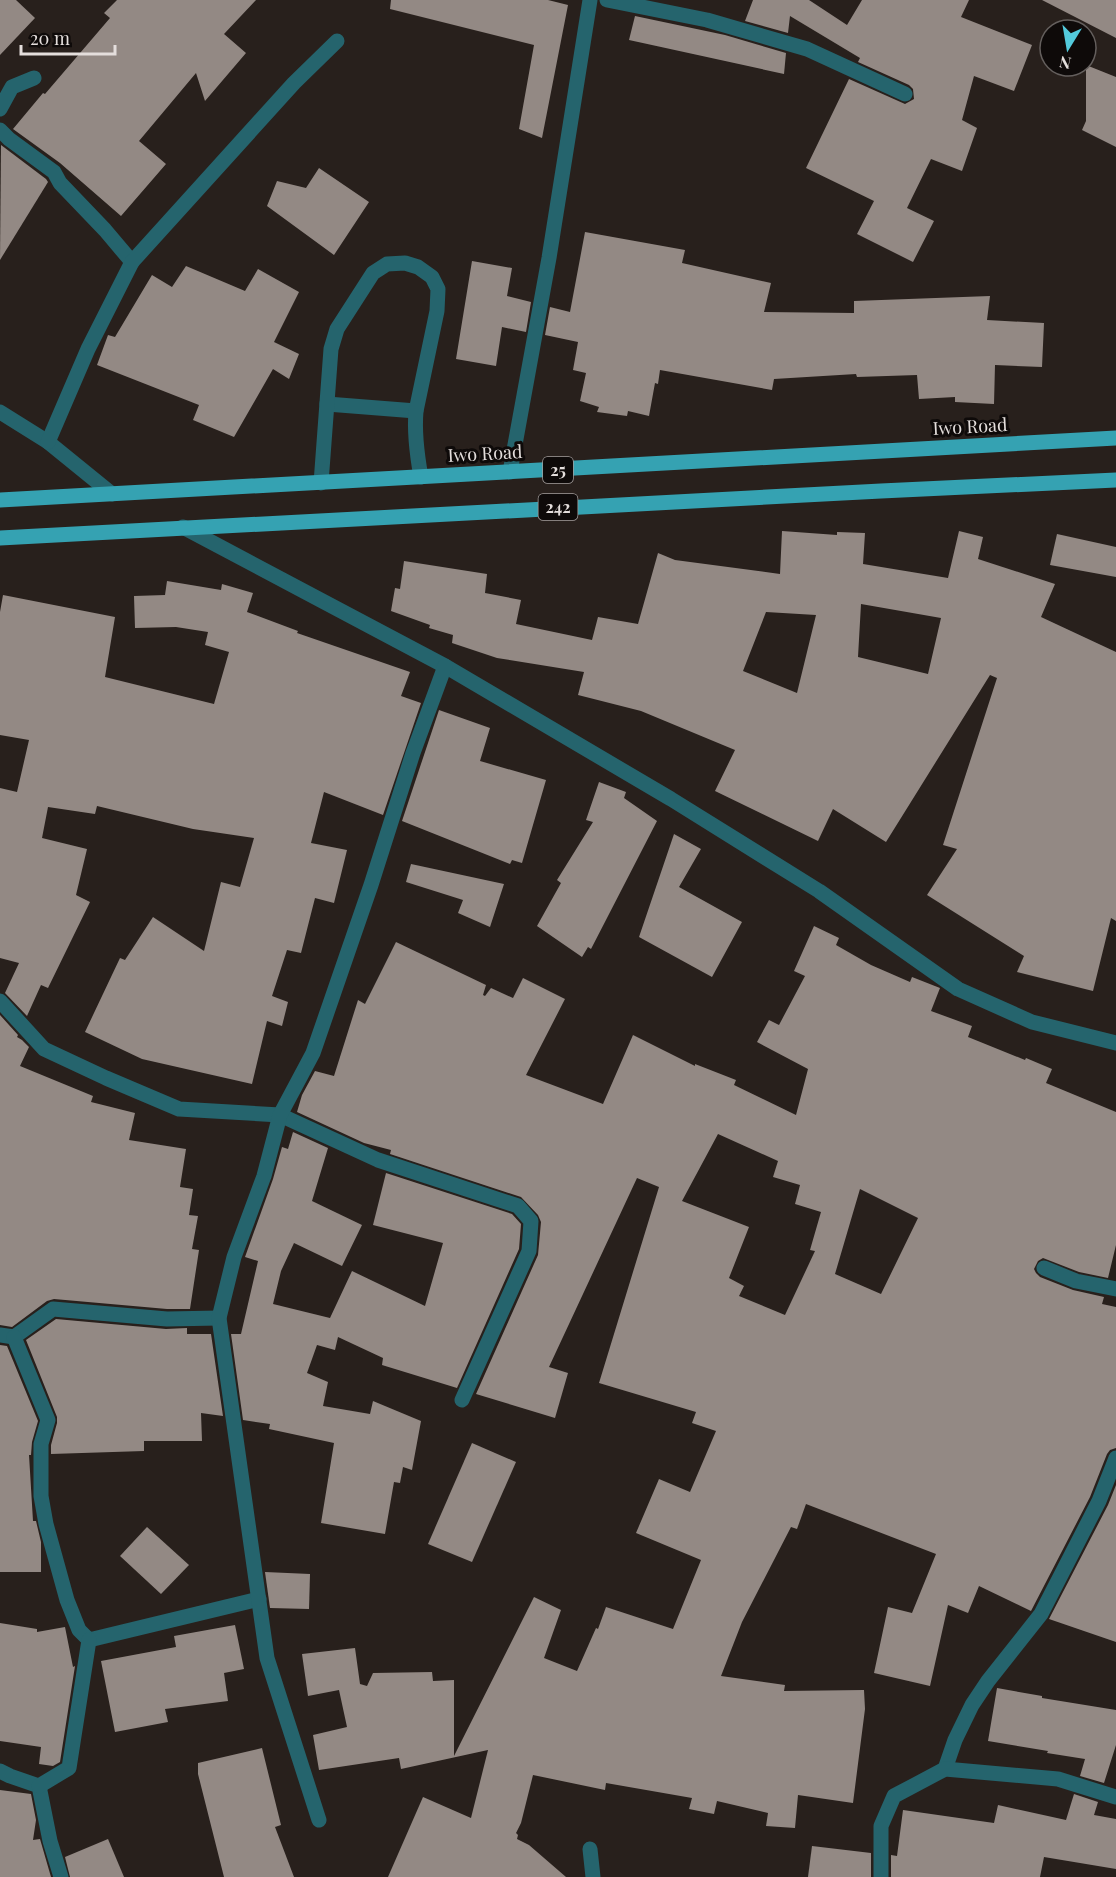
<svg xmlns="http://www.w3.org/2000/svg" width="1116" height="1877" viewBox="0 0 1116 1877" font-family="'Playfair Display',serif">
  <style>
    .building { fill: #938984; fill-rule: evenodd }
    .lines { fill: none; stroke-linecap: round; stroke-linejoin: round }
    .minor { stroke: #25646d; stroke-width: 15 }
    .major { stroke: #35a2b2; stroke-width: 15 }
    .labels { text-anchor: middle; stroke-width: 6; stroke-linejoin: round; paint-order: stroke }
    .shield { fill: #0e0a09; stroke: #a49e9d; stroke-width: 1.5 }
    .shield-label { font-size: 16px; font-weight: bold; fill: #e4dedc }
    .street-label { font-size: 18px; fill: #e4dedc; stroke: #0e0a09 }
  </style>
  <rect width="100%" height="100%" fill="#28201c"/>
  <g class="building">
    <polygon points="0,0 16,0 35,18 0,55"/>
    <polygon points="117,0 256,0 224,34 246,53 205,101 196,73 139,141 166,164 121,216 60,163 13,129 43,93 45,94 110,18 104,13"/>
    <polygon points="391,0 548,0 568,5 542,138 519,129 534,45 390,9"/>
    <polygon points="753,0 809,0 847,25 862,0 969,0 961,17 1032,45 1014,91 974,76 962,120 977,128 962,171 931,159 907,208 934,221 913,262 857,234 874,201 806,168 849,79 905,104 914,99 913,89 909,85 858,62 860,58 790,16 788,33 745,21"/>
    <polygon points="1042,0 1116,0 1116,38"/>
    <polygon points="635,16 725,35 786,53 784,74 629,40"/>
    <polygon points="1086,65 1116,77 1116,147 1082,130 1086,121"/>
    <polygon points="1,145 46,179 48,182 0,260"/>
    <polygon points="319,168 369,202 334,255 267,206 277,181 306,188"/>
    <polygon points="585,232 685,250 682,263 771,283 764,312 854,313 854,301 990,296 987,320 1044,323 1042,367 995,365 994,404 955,402 955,397 919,399 917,375 857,377 856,374 774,379 772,390 660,370 658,384 655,383 649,416 628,411 627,416 597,412 599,407 580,401 586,373 573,370 578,342 545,335 550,307 570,312"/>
    <polygon points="472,261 512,268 507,296 531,302 526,332 502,327 496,366 456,359"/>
    <polygon points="186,266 245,291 258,269 299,292 274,342 299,354 289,379 273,369 234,437 193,420 199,405 97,365 108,335 115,337 152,275 172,287"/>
    <path d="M782,531L837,535V532L865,533L863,564L948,578L959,531L983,537L978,559L1055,584L1041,617L1116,652V921L1111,918L1093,991L1017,972L1024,956L927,895L957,849L943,845L997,678L990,675L886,842L833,809L818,841L715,791L735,750L641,711L578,695L584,672L497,658L452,643L453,635L429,628L430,625L391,611L395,588L400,589L404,561L487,574L485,593L521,600L516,624L592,640L598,617L638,624L658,553L675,560L780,574ZM861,604L941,618L928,674L858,657ZM766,612L816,615L797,693L743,671Z"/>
    <polygon points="1057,534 1116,547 1116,577 1050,565"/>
    <polygon points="167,581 221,590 222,584 253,593 247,612 298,631 297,633 410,672 401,696 421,703 383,815 324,792 311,843 347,850 334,903 315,898 301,953 287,950 272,996 288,1002 282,1026 267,1021 252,1084 142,1059 85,1032 120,958 125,960 153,917 204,951 221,882 240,887 254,838 193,829 97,806 95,814 48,807 42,838 87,849 76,895 90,902 48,988 41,985 27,1016 5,993 19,963 0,958 0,788 17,792 29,740 0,735 0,612 3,595 115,617 105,677 214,704 229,652 205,645 208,632 176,627 135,628 134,596 165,595"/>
    <polygon points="439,710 490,728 480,761 546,780 522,863 512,860 510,864 402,821"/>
    <polygon points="599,782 626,792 624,798 657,821 591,949 588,947 582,957 537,926 561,883 557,880 593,822 586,820"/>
    <polygon points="674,834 701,849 679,887 742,922 712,977 639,937"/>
    <polygon points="411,864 504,884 490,927 458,913 463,900 406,882"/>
    <path d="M814,926L839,938L836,945L871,965L910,982L912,977L940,988L931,1011L972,1026L968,1037L1025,1060L1026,1058L1052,1069L1046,1083L1116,1112V1245L1108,1278L1079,1272L1043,1258L1038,1261L1034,1269L1036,1273L1040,1277L1073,1290L1104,1297L1102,1304L1116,1307V1448L1110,1450L1107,1454L1090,1497L1031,1611L979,1586L968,1613L948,1605L930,1686L874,1673L888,1607L912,1613L936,1554L806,1504L797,1529L791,1527L742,1622L721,1676L785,1685L784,1691L864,1690L865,1709L853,1803L798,1795L795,1828L766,1826L768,1813L717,1801L714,1814L689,1809L692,1798L606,1783L605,1790L533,1775L521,1823L516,1833L518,1835L517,1839L529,1845L566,1877H388L423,1797L471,1818L488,1750L401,1769L399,1758L319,1770L313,1735L347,1727L339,1690L308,1696L302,1654L355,1648L360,1684L367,1686L373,1673L432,1672L433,1681L454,1680V1756L534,1597L561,1610L544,1658L577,1671L596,1628L598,1629L606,1607L673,1629L701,1560L636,1533L659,1479L690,1492L716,1431L692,1423L696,1412L599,1383L659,1187L637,1178L549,1367L568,1373L555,1418L476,1394L538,1255L541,1222L538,1215L521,1197L390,1154L391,1150L364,1143L297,1112L302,1095L315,1071L334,1076L358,1000L365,1004L396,942L486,985L483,995L485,996L491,988L513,998L523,978L565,999L526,1075L603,1104L633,1035L695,1066V1064L736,1080L734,1085L796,1115L808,1069L757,1042L769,1020L779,1025L805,976L794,971ZM718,1134L778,1161L773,1177L800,1185L795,1204L821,1212L810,1250L815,1251L785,1315L739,1296L744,1286L729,1278L749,1227L682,1201ZM860,1189L918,1218L881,1294L835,1274Z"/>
    <polygon points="0,1015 18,1035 17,1037 22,1040 29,1047 20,1066 93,1096 91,1102 135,1113 129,1140 186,1149 180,1187 193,1189 189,1215 198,1216 192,1249 199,1250 190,1309 167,1309 54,1299 47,1301 12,1327 0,1325"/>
    <polygon points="293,1132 328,1148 312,1201 362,1225 342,1266 294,1243 281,1271 273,1304 330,1318 352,1271 425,1306 443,1243 373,1225 386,1173 512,1214 521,1224 519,1249 457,1388 382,1365 383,1358 338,1337 335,1350 317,1345 307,1373 328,1382 323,1406 370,1414 373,1401 421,1421 412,1470 403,1467 400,1483 394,1482 385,1534 321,1523 334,1443 269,1429 270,1424 243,1420 231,1334 241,1334 258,1261 245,1257 273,1179 282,1147 288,1149"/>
    <polygon points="56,1319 166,1329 187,1328 187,1334 211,1334 223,1416 201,1413 202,1441 144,1441 144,1451 51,1454 51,1445 57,1423 57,1417 26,1340"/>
    <polygon points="0,1345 7,1346 38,1421 32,1442 31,1455 29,1455 33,1521 36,1521 41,1542 41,1572 0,1572"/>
    <polygon points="472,1443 516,1462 472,1562 428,1544"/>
    <polygon points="1116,1485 1116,1642 1049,1619 1108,1505"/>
    <polygon points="147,1527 189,1565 161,1594 120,1556"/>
    <polygon points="265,1572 310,1574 309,1609 270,1608"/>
    <polygon points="0,1623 37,1629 37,1632 65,1627 73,1667 75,1666 60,1762 53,1766 39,1764 41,1747 0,1741"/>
    <polygon points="235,1625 244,1669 224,1673 228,1701 165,1709 168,1722 115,1732 101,1661 176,1647 174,1636"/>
    <polygon points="997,1688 1042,1696 1042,1698 1116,1710 1116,1745 1104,1783 1080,1776 1085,1759 1047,1753 1048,1751 988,1741"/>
    <polygon points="262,1748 281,1825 275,1827 294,1877 224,1877 198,1774 198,1763"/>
    <polygon points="0,1790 31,1794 36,1820 33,1840 40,1839 51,1877 0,1877"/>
    <polygon points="1074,1794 1098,1802 1094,1815 1116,1819 1116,1869 1044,1857 1040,1877 891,1877 891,1855 897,1856 903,1810 994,1823 998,1805 1066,1820"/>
    <polygon points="108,1839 124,1877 70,1877 65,1857"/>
    <polygon points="812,1846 871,1853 871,1877 808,1877"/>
  </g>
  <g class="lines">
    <g class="minor">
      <polyline points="607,0 707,20 807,49 905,94"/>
      <polyline points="0,109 12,87 34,78"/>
      <polyline points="0,130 9,139 54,172 60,183 105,230 132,262"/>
      <polyline points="327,404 416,411"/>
      <polyline points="0,412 48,442 112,494"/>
      <polyline points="48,442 88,349 132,262 294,83 337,41"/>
      <polyline points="510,472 549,258 590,0"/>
      <path d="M321,483L331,349L337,329L373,273L387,264L405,263L418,267L432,277L438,289L437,311L416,411C414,434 417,455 421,477"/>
      <polyline points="183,527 445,666 671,799 819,891 958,989 1032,1022 1116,1043"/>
      <polyline points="0,1001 44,1049 106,1078 179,1109 280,1115 378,1160 518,1206 531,1221 529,1251 462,1400"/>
      <polyline points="1044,1268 1076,1281 1116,1289"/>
      <polyline points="0,1335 14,1337 53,1309 167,1319 219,1318"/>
      <polyline points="14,1337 48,1420 41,1444 41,1496 46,1524 67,1600 79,1630 89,1640 259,1599"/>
      <polyline points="945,1769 955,1740 972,1705 988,1681 1041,1614 1099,1501 1116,1458"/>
      <polyline points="0,1771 10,1776 39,1786 50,1841 61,1877"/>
      <polyline points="39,1786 69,1768 89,1640"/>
      <polyline points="319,1820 267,1658 219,1318 234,1257 264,1176 280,1115 313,1053 371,885 413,753 445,666"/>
      <polyline points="590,1849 593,1877"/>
      <polyline points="881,1877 881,1826 894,1796 945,1769 1058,1779 1116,1797"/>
    </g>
    <g class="major">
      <polyline points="0,500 1116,438"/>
      <polyline points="0,538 881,491 1116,480"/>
    </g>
  </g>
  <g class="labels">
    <g class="shield">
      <rect x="543" y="457" width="30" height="26" rx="4.5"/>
      <rect x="538.5" y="494" width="39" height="26" rx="4.5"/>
    </g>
    <g class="shield-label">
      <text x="558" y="476">25</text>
      <text x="558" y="513">242</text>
    </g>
    <g class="street-label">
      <text transform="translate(970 427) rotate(-3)" y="6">Iwo Road</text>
      <text transform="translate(485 454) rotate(-3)" y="6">Iwo Road</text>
    </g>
  </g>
  <g transform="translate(1068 48) rotate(191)"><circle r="28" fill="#0e0a09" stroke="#645f5d" stroke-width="1.5"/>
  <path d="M0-4.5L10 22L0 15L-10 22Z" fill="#53cadc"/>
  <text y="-9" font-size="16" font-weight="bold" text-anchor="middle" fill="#e4dedc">N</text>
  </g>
  <path d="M21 45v9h94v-9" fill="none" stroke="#e4dedc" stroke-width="3"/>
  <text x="30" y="45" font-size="18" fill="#e4dedc" stroke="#0e0a09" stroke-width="4.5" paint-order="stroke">20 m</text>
</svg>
